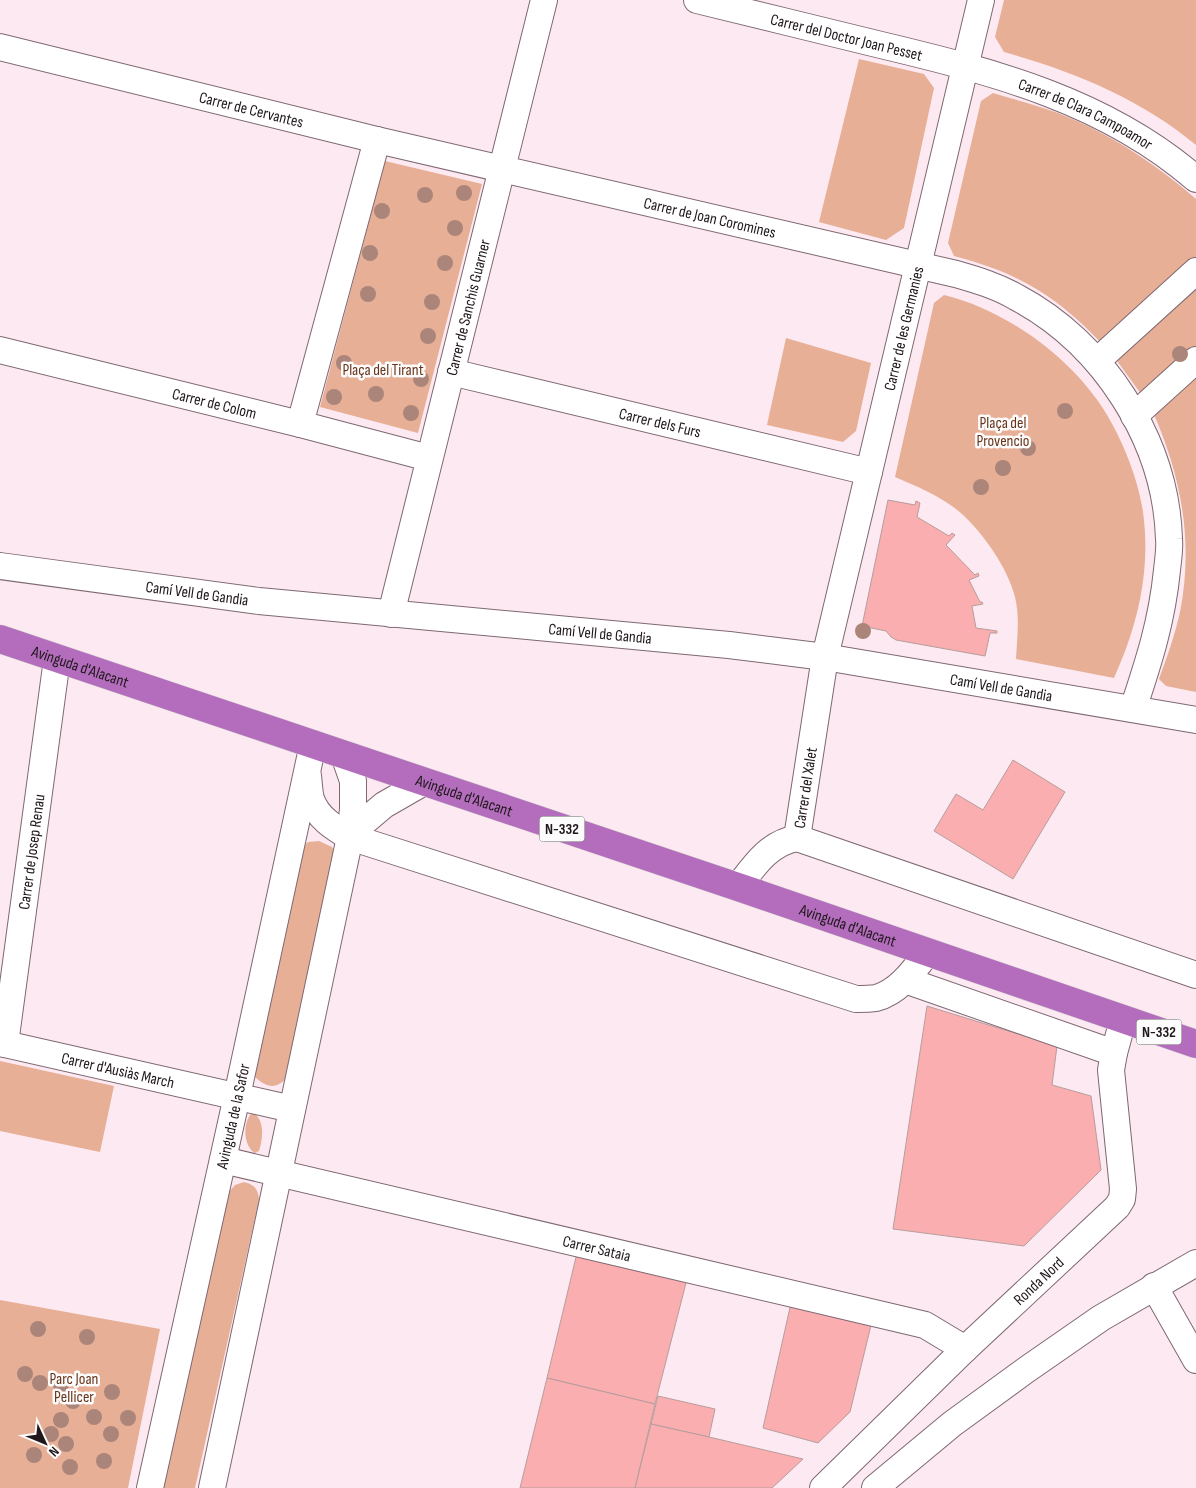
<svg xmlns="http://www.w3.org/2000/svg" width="1196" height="1488" viewBox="0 0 1196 1488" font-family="'Sofia Sans Condensed',sans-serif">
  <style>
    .green { fill: #e7af96 }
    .building { fill: #faaeb0; stroke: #b79d9d }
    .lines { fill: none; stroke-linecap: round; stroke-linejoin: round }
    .minor-casing { stroke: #7e6872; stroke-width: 28 }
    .highway-casing { stroke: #d2d1d1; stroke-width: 29 }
    .minor { stroke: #fff; stroke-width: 26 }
    .highway { stroke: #b36dbc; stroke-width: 28 }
    .tree { fill: #ab857a }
    .labels { text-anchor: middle; stroke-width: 5; stroke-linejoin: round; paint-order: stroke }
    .shield { fill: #fcfcfc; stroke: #615c5e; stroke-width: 1 }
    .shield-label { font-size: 15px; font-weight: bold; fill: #1f171a }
    .street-label { font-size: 16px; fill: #1f171a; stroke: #fcfcfc }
    .park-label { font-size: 16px; fill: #683319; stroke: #fcfcfc }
  </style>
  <rect width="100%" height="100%" fill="#fde9f1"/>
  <g class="green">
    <path d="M1004,0H1196V145C1141,99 1073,71 1004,52L995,37Z"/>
    <polygon points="859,59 924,74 934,88 904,228 886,240 819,222"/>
    <path d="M993,93C1019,101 1045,107 1070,118C1117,138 1158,166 1196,199V260L1103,345C1057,296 1019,273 954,256L948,243L981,101Z"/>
    <polygon points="385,161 482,184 418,433 320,407"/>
    <polygon points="1196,278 1196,351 1144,398 1112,354"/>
    <path d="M944,295C1003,309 1066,354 1100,404C1120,433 1138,477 1143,512C1151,570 1138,625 1114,678L1016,659C1017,639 1020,617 1015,597C1008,569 984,534 962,514C943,497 918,487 895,477L934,303Z"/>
    <polygon points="786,338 871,363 856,431 843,442 767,425"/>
    <path d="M1196,369V692L1166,686L1159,679C1167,657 1175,635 1180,612C1194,541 1181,475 1152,410Z"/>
    <path d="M319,841L332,847L336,854L288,1076C277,1090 267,1088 255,1077L254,1066L302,847L308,842Z"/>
    <polygon points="0,1061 114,1086 100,1152 0,1131"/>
    <path d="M253,1112C265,1121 263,1138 259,1151L255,1153C243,1146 242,1121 253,1112Z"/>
    <path d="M244,1182C255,1185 258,1189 259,1200L195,1488H160L228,1193L235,1185Z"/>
    <polygon points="0,1300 160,1329 128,1488 0,1488"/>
  </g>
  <g class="building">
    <polygon points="888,500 915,505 916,501 920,503 917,517 949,536 952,533 955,535 946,545 975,575 978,573 979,576 969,580 980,602 982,602 983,604 972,606 976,628 997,631 997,633 990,633 985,656 896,640 891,637 886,631 862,626"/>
    <polygon points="1013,760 1065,792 1013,879 934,831 956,794 983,810"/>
    <polygon points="927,1006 1057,1046 1052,1085 1091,1096 1101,1170 1024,1246 893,1229"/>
    <polygon points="577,1253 687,1279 655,1404 547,1378"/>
    <polygon points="791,1303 872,1321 850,1412 818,1443 763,1428"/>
    <polygon points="547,1378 655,1404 635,1488 520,1488"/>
    <polygon points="658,1396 715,1409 709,1437 651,1424"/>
    <polygon points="651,1424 709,1437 803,1459 772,1488 635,1488"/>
  </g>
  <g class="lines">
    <defs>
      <g id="minor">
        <path id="s1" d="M697,0C758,15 820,30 881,45C994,72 1106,101 1196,179"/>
        <path id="s2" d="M0,47L377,140L956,274C977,280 997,286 1016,297C1103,343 1166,440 1169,539C1170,549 1168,560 1167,570C1162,621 1149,661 1133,709"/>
        <path id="s3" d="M0,350L300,424L429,458"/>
        <polyline points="1097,361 1196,271"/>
        <path id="s4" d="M451,372L869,472"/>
        <polyline points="1134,416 1196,360"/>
        <polyline points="300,424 377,140"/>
        <path id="s5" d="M0,566L259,601L729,645L825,657L1196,720"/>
        <path id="s6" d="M391,614L544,0"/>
        <path d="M308,776C309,783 309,792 311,799C317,817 334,828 350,837L856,999C862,999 870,999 876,998C899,992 914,970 927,953"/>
        <polyline points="350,837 365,821 384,805 424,782"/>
        <path id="s7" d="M797,838L825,657L981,0"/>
        <path d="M738,887C754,866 769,843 797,838L1196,975"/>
        <polyline points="905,980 1114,1053"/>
        <path id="s8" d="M0,1043L292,1109"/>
        <path id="s9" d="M5,1044L57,659"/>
        <path id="s10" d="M223,1160L925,1325L965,1349"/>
        <polyline points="1154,1286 1196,1360"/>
        <path id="s11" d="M150,1488L237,1096L313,744"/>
        <polyline points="212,1488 350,837 353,809 353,781 344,755"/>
        <path id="s12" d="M823,1488L965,1349L1117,1207L1122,1199L1123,1189L1111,1070L1114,1053L1123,1020"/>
        <polyline points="875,1488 952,1424 1026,1370 1101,1318 1196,1263"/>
      </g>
      <g id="highway">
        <path id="s13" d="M0,639L738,887L1196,1044"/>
      </g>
    </defs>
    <use href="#minor" class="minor-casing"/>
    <use href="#highway" class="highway-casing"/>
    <use href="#minor" class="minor"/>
    <use href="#highway" class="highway"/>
  </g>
  <g class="tree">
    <circle cx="464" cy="193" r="8"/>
    <circle cx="425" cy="195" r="8"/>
    <circle cx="382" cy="211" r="8"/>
    <circle cx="455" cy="228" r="8"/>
    <circle cx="370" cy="253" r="8"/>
    <circle cx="445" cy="263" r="8"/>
    <circle cx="368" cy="294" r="8"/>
    <circle cx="432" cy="302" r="8"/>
    <circle cx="428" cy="336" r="8"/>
    <circle cx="1180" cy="354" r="8"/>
    <circle cx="344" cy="363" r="8"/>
    <circle cx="421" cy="379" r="8"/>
    <circle cx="376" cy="394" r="8"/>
    <circle cx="334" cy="397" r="8"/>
    <circle cx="1065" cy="411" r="8"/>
    <circle cx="411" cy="413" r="8"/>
    <circle cx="1028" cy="448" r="8"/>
    <circle cx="1003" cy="468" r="8"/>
    <circle cx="981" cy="487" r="8"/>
    <circle cx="863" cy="631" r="8"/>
    <circle cx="38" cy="1329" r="8"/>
    <circle cx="87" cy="1337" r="8"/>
    <circle cx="25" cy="1374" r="8"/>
    <circle cx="40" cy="1383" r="8"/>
    <circle cx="61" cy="1385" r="8"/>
    <circle cx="112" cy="1392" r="8"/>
    <circle cx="73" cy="1401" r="8"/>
    <circle cx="94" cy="1417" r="8"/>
    <circle cx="128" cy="1418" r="8"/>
    <circle cx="61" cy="1420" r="8"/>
    <circle cx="51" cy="1434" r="8"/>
    <circle cx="111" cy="1434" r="8"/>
    <circle cx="66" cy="1444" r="8"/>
    <circle cx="34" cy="1455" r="8"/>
    <circle cx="104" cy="1461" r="8"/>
    <circle cx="70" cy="1467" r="8"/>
  </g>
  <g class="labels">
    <g class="shield">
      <rect x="539.5" y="816.5" width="45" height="25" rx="4"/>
      <rect x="1136.5" y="1019.5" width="45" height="25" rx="4"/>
    </g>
    <g class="shield-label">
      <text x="562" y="834">N-332</text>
      <text x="1159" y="1037">N-332</text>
    </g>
    <g class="street-label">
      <text dy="6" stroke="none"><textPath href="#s1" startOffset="154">Carrer del Doctor Joan Pesset</textPath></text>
      <text dy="6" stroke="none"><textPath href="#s2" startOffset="259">Carrer de Cervantes</textPath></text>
      <text dy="6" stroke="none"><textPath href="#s1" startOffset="406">Carrer de Clara Campoamor</textPath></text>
      <text dy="6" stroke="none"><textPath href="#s2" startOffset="730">Carrer de Joan Coromines</textPath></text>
      <text dy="6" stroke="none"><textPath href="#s6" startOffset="316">Carrer de Sanchis Guarner</textPath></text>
      <text dy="6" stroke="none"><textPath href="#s7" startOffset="521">Carrer de les Germanies</textPath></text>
      <text dy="6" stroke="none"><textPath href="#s3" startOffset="221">Carrer de Colom</textPath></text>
      <text dy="6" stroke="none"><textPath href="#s4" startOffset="215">Carrer dels Furs</textPath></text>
      <text dy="6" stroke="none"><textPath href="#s5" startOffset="199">Camí Vell de Gandia</textPath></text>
      <text dy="6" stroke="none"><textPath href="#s5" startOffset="604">Camí Vell de Gandia</textPath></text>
      <text dy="6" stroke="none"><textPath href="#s13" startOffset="85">Avinguda d'Alacant</textPath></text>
      <text dy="6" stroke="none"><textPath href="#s5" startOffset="1009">Camí Vell de Gandia</textPath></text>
      <text dy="6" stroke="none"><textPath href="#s7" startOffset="51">Carrer del Xalet</textPath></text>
      <text dy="6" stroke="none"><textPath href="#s13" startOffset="490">Avinguda d'Alacant</textPath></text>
      <text dy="6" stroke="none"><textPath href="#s9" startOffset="194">Carrer de Josep Renau</textPath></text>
      <text dy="6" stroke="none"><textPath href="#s13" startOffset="895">Avinguda d'Alacant</textPath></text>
      <text dy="6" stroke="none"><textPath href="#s8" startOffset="121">Carrer d'Ausiàs March</textPath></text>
      <text dy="6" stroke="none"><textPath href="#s11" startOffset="381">Avinguda de la Safor</textPath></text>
      <text dy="6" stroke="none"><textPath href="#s10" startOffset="384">Carrer Sataia</textPath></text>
      <text dy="6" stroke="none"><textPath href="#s12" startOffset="299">Ronda Nord</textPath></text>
    </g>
    <g class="park-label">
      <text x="383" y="375">Plaça del Tirant</text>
      <text x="1003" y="428">Plaça del<tspan x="1003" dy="18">Provencio</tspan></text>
      <text x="74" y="1384">Parc Joan<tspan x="74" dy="18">Pellicer</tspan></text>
    </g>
  </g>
  <g transform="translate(45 1443) rotate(134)" stroke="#fcfcfc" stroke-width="4" paint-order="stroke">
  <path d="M0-4L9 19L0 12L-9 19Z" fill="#1f171a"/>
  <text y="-8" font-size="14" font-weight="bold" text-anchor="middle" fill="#1f171a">N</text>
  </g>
</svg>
